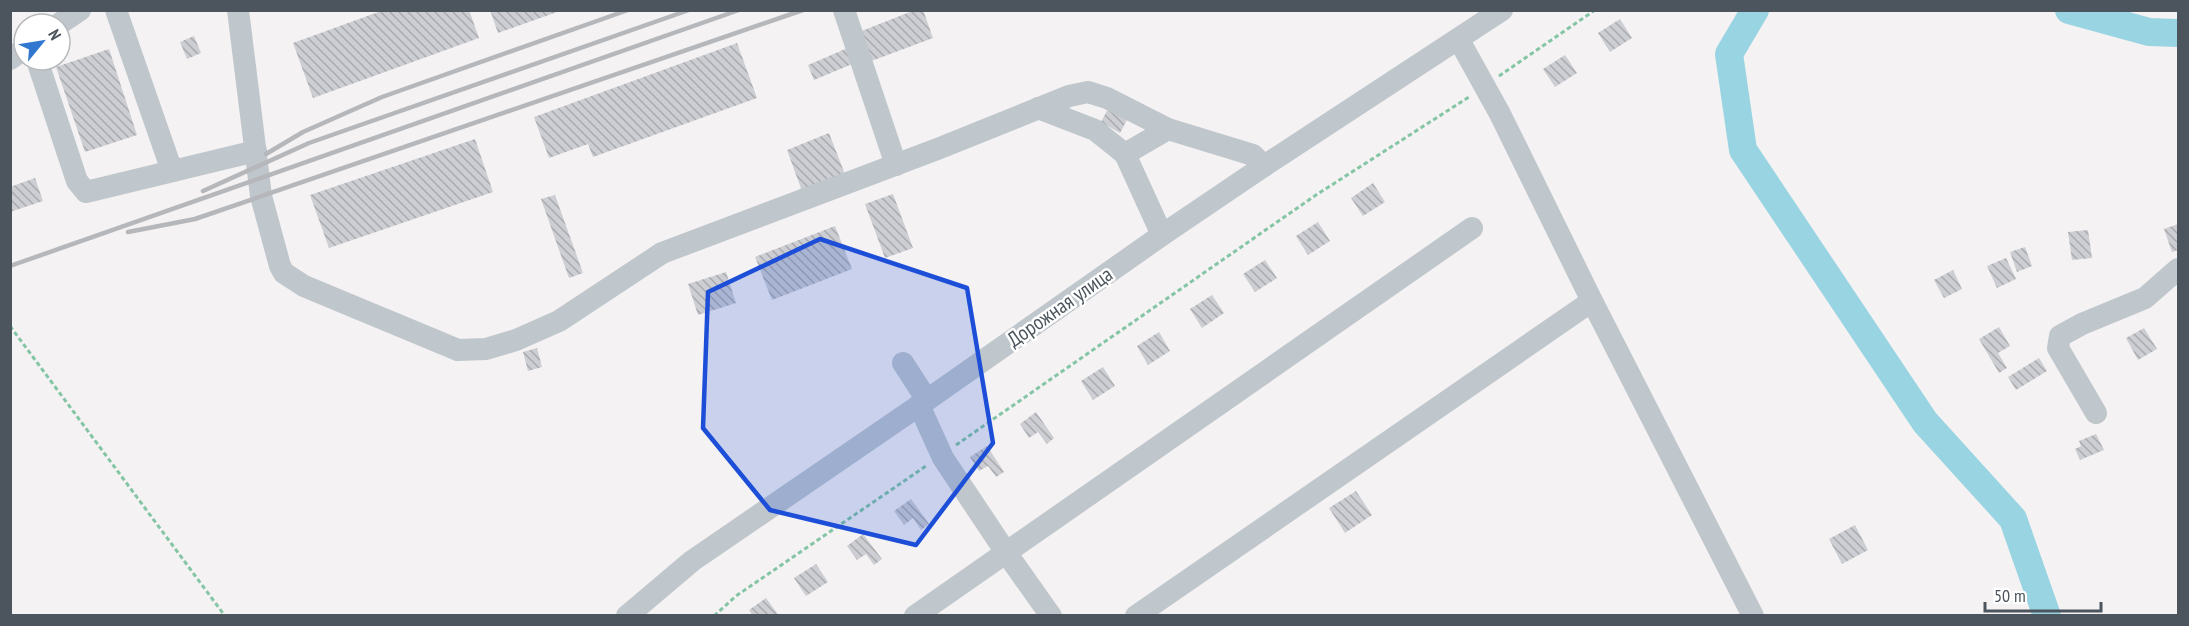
<svg xmlns="http://www.w3.org/2000/svg" width="2189" height="626" viewBox="0 0 2189 626" font-family="'PT Sans Narrow',sans-serif">
  <style>
    .lines { fill: none; stroke-linecap: round; stroke-linejoin: round }
    .river { stroke: #99d4e2; stroke-width: 28 }
    .building { fill: url(#building-back-hatch) }
    .path { stroke: #83c5a4; stroke-width: 3; stroke-dasharray: 4.5 3; stroke-linecap: butt }
    .minor { stroke: #bfc6cc; stroke-width: 22 }
    .rail { stroke: #b5b7bb; stroke-width: 4.5 }
    .marked { fill: #1d4ed8; fill-opacity: 0.2; stroke: #1d4ed8; stroke-width: 4.5; stroke-linejoin: round }
    .labels { text-anchor: middle; stroke-width: 5; stroke-linejoin: round; paint-order: stroke }
    .street-label { font-size: 21px; fill: #4c555d; stroke: #fff }
  </style>
  <defs>
    <pattern id="building-back-hatch" width="6" height="6" patternUnits="userSpaceOnUse" patternTransform="scale(1.5)"><rect width="6" height="6" fill="#cdced3"/><path d="M-1 5l2 2M0 0l6 6M5-1l2 2" fill="none" stroke="#a9aaae"/></pattern>
  </defs>
  <rect width="100%" height="100%" fill="#f4f2f2"/>
  <g class="lines">
    <g class="river">
      <polyline points="1755,10 1729,54 1743,150 1925,422 2013,519 2047,616"/>
      <polyline points="2069,10 2149,32 2178,33"/>
    </g>
  </g>
  <g class="building">
    <polygon points="384,10 469,10 479,38 313,98 293,43"/>
    <polygon points="490,10 560,10 560,11 498,33"/>
    <polygon points="915,10 923,10 933,38 866,63 854,34"/>
    <polygon points="1620,19 1632,38 1610,52 1598,33"/>
    <polygon points="194,36 201,53 187,59 180,42"/>
    <polygon points="737,43 757,98 593,157 588,144 549,158 534,117"/>
    <polygon points="850,47 857,62 814,80 808,65"/>
    <polygon points="109,49 137,135 85,152 56,67"/>
    <polygon points="1565,55 1577,73 1555,87 1543,69"/>
    <polygon points="1109,107 1128,118 1120,133 1101,122"/>
    <polygon points="829,133 846,177 803,194 787,150"/>
    <polygon points="475,139 493,192 329,248 310,195"/>
    <polygon points="35,178 43,201 10,212 10,187"/>
    <polygon points="1373,183 1385,202 1363,216 1351,198"/>
    <polygon points="893,194 913,248 885,258 865,204"/>
    <polygon points="555,195 583,273 569,278 541,199"/>
    <polygon points="1318,222 1330,241 1308,255 1296,236"/>
    <polygon points="2178,224 2178,250 2172,252 2164,229"/>
    <polygon points="835,226 852,269 772,300 755,257"/>
    <polygon points="2088,230 2092,258 2072,260 2068,232"/>
    <polygon points="2025,247 2032,266 2017,272 2010,252"/>
    <polygon points="2006,258 2016,279 1997,288 1987,266"/>
    <polygon points="1265,260 1277,278 1255,292 1243,274"/>
    <polygon points="1953,270 1962,289 1944,298 1934,280"/>
    <polygon points="726,272 736,303 698,315 688,284"/>
    <polygon points="1212,295 1224,313 1202,328 1190,309"/>
    <polygon points="1999,327 2010,346 1998,353 2007,368 1999,373 1979,339"/>
    <polygon points="2144,328 2157,349 2138,360 2126,338"/>
    <polygon points="1159,332 1170,351 1148,365 1137,346"/>
    <polygon points="537,348 542,367 528,371 523,352"/>
    <polygon points="2039,358 2047,371 2016,390 2008,377"/>
    <polygon points="1103,367 1115,386 1093,400 1081,381"/>
    <polygon points="1036,412 1054,438 1047,444 1038,432 1029,438 1020,424"/>
    <polygon points="2096,434 2104,450 2080,460 2075,449 2081,446 2079,441"/>
    <polygon points="987,446 1004,472 996,477 988,466 979,471 970,457"/>
    <polygon points="1356,491 1372,515 1345,533 1329,508"/>
    <polygon points="911,499 929,524 921,530 913,518 904,525 894,511"/>
    <polygon points="1855,525 1868,550 1842,564 1829,539"/>
    <polygon points="863,534 882,559 874,565 866,554 857,560 847,546"/>
    <polygon points="816,564 828,582 806,596 794,578"/>
    <polygon points="766,598 779,616 753,616 749,610"/>
  </g>
  <g class="lines">
    <g class="path">
      <polyline points="1499,76 1595,10"/>
      <polyline points="10,326 225,616"/>
      <polyline points="956,445 1316,195 1469,97"/>
      <polyline points="714,616 736,596 926,466"/>
    </g>
    <g class="minor">
      <polyline points="116,10 172,171"/>
      <polyline points="238,10 261,196 280,266 284,273 304,286 458,350 486,349 516,340 559,321 662,253 940,148 1069,96 1088,92 1107,98 1168,129"/>
      <polyline points="844,10 896,165"/>
      <polyline points="59,24 80,10"/>
      <polyline points="1459,40 1500,114 1592,301 1753,616"/>
      <polyline points="10,59 24,49"/>
      <polyline points="37,60 77,181 86,192 256,151"/>
      <polyline points="1038,108 1095,130 1125,154"/>
      <polyline points="1162,235 1125,154 1168,129 1253,155 1264,166"/>
      <polyline points="903,363 927,400"/>
      <polyline points="919,405 943,458 1005,551 1051,616"/>
      <polyline points="2096,413 2058,348 2060,336 2082,324 2145,298 2178,269"/>
      <polyline points="627,616 692,561 927,400 1162,235 1264,166 1502,10"/>
      <polyline points="915,616 1472,228"/>
      <polyline points="1136,616 1592,301"/>
    </g>
    <g class="rail">
      <polyline points="266,154 303,132 382,97 628,10"/>
      <polyline points="203,191 309,143 689,10"/>
      <polyline points="128,232 195,219 803,10"/>
      <polyline points="10,266 739,10"/>
    </g>
  </g>
  <path class="marked" d="M820,239L967,288L993,443L916,545L770,510L703,428L708,292Z"/>
  <g class="labels">
    <g class="street-label">
      <text transform="translate(1060 307) rotate(-35)" y="7">Дорожная улица</text>
    </g>
  </g>
  <rect width="2189" height="626" fill="none" stroke="#4c555d" stroke-width="24"/>
  <g transform="translate(42 42) rotate(60)"><circle r="28" fill="#ffffff" stroke="#b7bbbe" stroke-width="1.5"/>
  <path d="M0-4.5L10 22L0 15L-10 22Z" fill="#3177cf"/>
  <text y="-9" font-size="16" font-weight="bold" text-anchor="middle" fill="#4c555d">N</text>
  </g>
  <path d="M1985 602v9h116v-9" fill="none" stroke="#4c555d" stroke-width="3"/>
  <text x="1994" y="602" font-size="18" fill="#4c555d" stroke="#ffffff" stroke-width="4.5" paint-order="stroke">50 m</text>
</svg>
